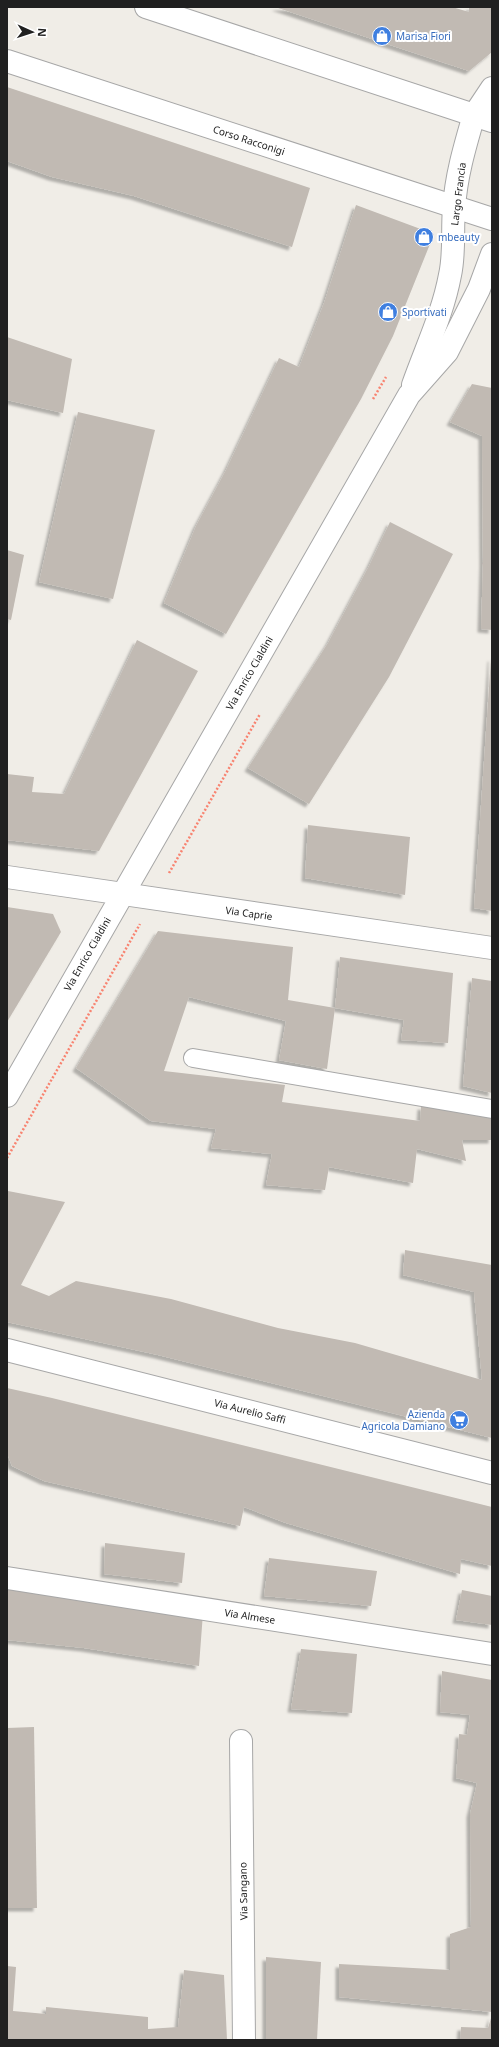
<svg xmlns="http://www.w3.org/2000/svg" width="499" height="2047" viewBox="0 0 499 2047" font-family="'Noto Sans',sans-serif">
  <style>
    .building { fill: #c1bab3; filter: url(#shadow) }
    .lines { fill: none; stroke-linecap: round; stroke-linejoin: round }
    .service-casing { stroke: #a7a7a7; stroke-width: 20 }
    .minor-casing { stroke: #a7a7a7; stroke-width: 24 }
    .tertiary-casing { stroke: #a7a7a7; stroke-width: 24 }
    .path { stroke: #f88370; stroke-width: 2.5; stroke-dasharray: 2 2; stroke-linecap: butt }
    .service { stroke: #fff; stroke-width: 18 }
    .minor { stroke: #fff; stroke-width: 22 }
    .tertiary { stroke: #fff; stroke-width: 22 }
    .labels { text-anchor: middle; stroke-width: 4; stroke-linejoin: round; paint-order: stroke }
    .shop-label { font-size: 10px; fill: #366cbe; stroke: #fff; text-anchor: start }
    .street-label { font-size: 10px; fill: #202020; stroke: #fff }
  </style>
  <defs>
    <filter id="shadow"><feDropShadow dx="-3.5" dy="3.5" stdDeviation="1" flood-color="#0004"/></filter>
  </defs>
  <rect width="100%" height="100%" fill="#f0ede7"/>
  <g class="building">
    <polygon points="275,7 452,7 469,12 469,7 492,7 492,52 469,71"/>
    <polygon points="7,87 310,188 292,247 134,196 52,177 7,161"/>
    <polygon points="356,205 434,234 393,336 361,399 226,634 164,603 196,526 226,470 279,358 299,367 324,303"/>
    <polygon points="7,337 72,359 63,413 7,400"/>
    <polygon points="472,384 492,388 492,630 481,629 483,563 482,436 450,422"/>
    <polygon points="78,412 155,430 113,599 39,582"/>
    <polygon points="390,522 453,554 389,677 309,804 248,768 328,643 369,566"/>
    <polygon points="7,550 24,555 11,620 7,619"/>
    <polygon points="137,640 198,671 99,851 7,840 7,774 34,777 32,792 64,794"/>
    <polygon points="491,658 492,658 492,911 474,908"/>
    <polygon points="308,825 410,837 405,895 305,878"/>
    <polygon points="7,907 53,914 61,932 7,1022"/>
    <polygon points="158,931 293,947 288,1000 335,1008 327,1069 279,1060 286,1021 189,997 164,1071 285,1085 282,1102 420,1121 421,1106 492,1117 492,1140 462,1140 466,1161 417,1149 413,1183 329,1167 325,1190 266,1185 272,1154 211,1148 216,1129 151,1121 76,1068"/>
    <polygon points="340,957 453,973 448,1043 401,1040 404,1020 335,1008"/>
    <polygon points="472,978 492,981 492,1093 463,1086"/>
    <polygon points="8,1191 65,1202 21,1285 49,1296 76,1281 171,1299 278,1328 355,1343 482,1380 474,1292 403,1275 405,1250 492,1265 492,1438 158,1355 7,1322 7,1194"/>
    <polygon points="7,1388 52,1398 492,1507 492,1566 461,1559 460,1574 286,1523 244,1507 240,1526 44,1481 12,1466 7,1453"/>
    <polygon points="105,1543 185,1553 182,1583 104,1574"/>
    <polygon points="269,1558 377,1571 371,1606 264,1596"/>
    <polygon points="7,1589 203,1613 199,1666 84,1648 7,1640"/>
    <polygon points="462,1590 492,1596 492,1625 456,1620"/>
    <polygon points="301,1649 357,1654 352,1713 291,1709"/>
    <polygon points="442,1671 492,1680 492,2012 339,1997 339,1964 450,1970 450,1934 471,1927 470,1814 477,1783 456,1778 459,1734 467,1735 470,1715 440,1712"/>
    <polygon points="34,1727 37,1908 7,1908 7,1728"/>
    <polygon points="266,1957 321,1962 317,2040 266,2040"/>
    <polygon points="7,1966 16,1967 13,2011 46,2014 46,2007 148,2017 148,2029 178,2027 184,1970 224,1975 227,2040 7,2040"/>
    <polygon points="492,2015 492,2040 460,2040 461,2027 488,2028"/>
  </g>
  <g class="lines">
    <defs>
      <polyline id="service" points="193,1058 492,1109"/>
      <g id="minor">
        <polyline points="474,115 492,88"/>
        <polyline points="7,877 492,948"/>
        <polyline points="7,1350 492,1473"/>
        <polyline points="7,1578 492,1654"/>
        <polyline points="241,1741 244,2040"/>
      </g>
      <g id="tertiary">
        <polyline points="146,7 492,121"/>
        <polyline points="7,61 492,219"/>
        <path d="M413,385C426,348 443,313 450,275C455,253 452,230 454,208C456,176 465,146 474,115"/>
        <polyline points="7,1096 409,395 447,352 479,289 492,254"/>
      </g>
    </defs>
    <use href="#service" class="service-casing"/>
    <use href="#minor" class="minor-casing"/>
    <use href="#tertiary" class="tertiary-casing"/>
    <g class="path">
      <polyline points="373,399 386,377"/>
      <polyline points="169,873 260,714"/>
      <polyline points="7,1158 140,924"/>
    </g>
    <use href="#service" class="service"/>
    <use href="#minor" class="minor"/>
    <use href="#tertiary" class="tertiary"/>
  </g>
  <defs>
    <symbol id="shop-disc" viewBox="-11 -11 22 22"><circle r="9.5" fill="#3f7fe0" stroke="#fff"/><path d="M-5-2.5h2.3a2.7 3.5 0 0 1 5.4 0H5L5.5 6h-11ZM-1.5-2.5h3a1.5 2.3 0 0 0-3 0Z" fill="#fff"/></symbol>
    <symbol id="supermarket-disc" viewBox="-11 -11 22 22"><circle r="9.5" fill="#3f7fe0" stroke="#fff"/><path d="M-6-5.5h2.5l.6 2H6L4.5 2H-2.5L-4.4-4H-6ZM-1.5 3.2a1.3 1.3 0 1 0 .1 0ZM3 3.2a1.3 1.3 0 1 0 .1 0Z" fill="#fff"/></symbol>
  </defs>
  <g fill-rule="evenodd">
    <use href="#shop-disc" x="371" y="25" width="22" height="22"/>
    <use href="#shop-disc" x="413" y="226" width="22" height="22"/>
    <use href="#shop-disc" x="377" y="301" width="22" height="22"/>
    <use href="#supermarket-disc" x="448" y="1409" width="22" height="22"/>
  </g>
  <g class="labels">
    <g class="shop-label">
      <text x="396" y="40">Marisa Fiori</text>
      <text x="438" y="241">mbeauty</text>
      <text x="402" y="316">Sportivati</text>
      <text x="445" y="1418" text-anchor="end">Azienda<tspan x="445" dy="12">Agricola Damiano</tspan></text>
    </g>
    <g class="street-label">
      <text transform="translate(249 140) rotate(18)" y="4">Corso Racconigi</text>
      <text transform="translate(458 194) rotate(-83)" y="4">Largo Francia</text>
      <text transform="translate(249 673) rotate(-60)" y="4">Via Enrico Cialdini</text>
      <text transform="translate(249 913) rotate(8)" y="4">Via Caprie</text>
      <text transform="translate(87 954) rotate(-60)" y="4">Via Enrico Cialdini</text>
      <text transform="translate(250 1411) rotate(14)" y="4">Via Aurelio Saffi</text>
      <text transform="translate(250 1616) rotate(9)" y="4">Via Almese</text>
      <text transform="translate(243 1891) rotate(-91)" y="4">Via Sangano</text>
    </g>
  </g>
  <rect width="499" height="2047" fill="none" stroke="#202020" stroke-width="16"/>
  <g transform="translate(32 32) rotate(93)" stroke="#ffffff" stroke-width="3" paint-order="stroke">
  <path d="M0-3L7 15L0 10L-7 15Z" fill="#202020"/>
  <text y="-6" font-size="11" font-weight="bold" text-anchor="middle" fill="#202020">N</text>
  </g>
</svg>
